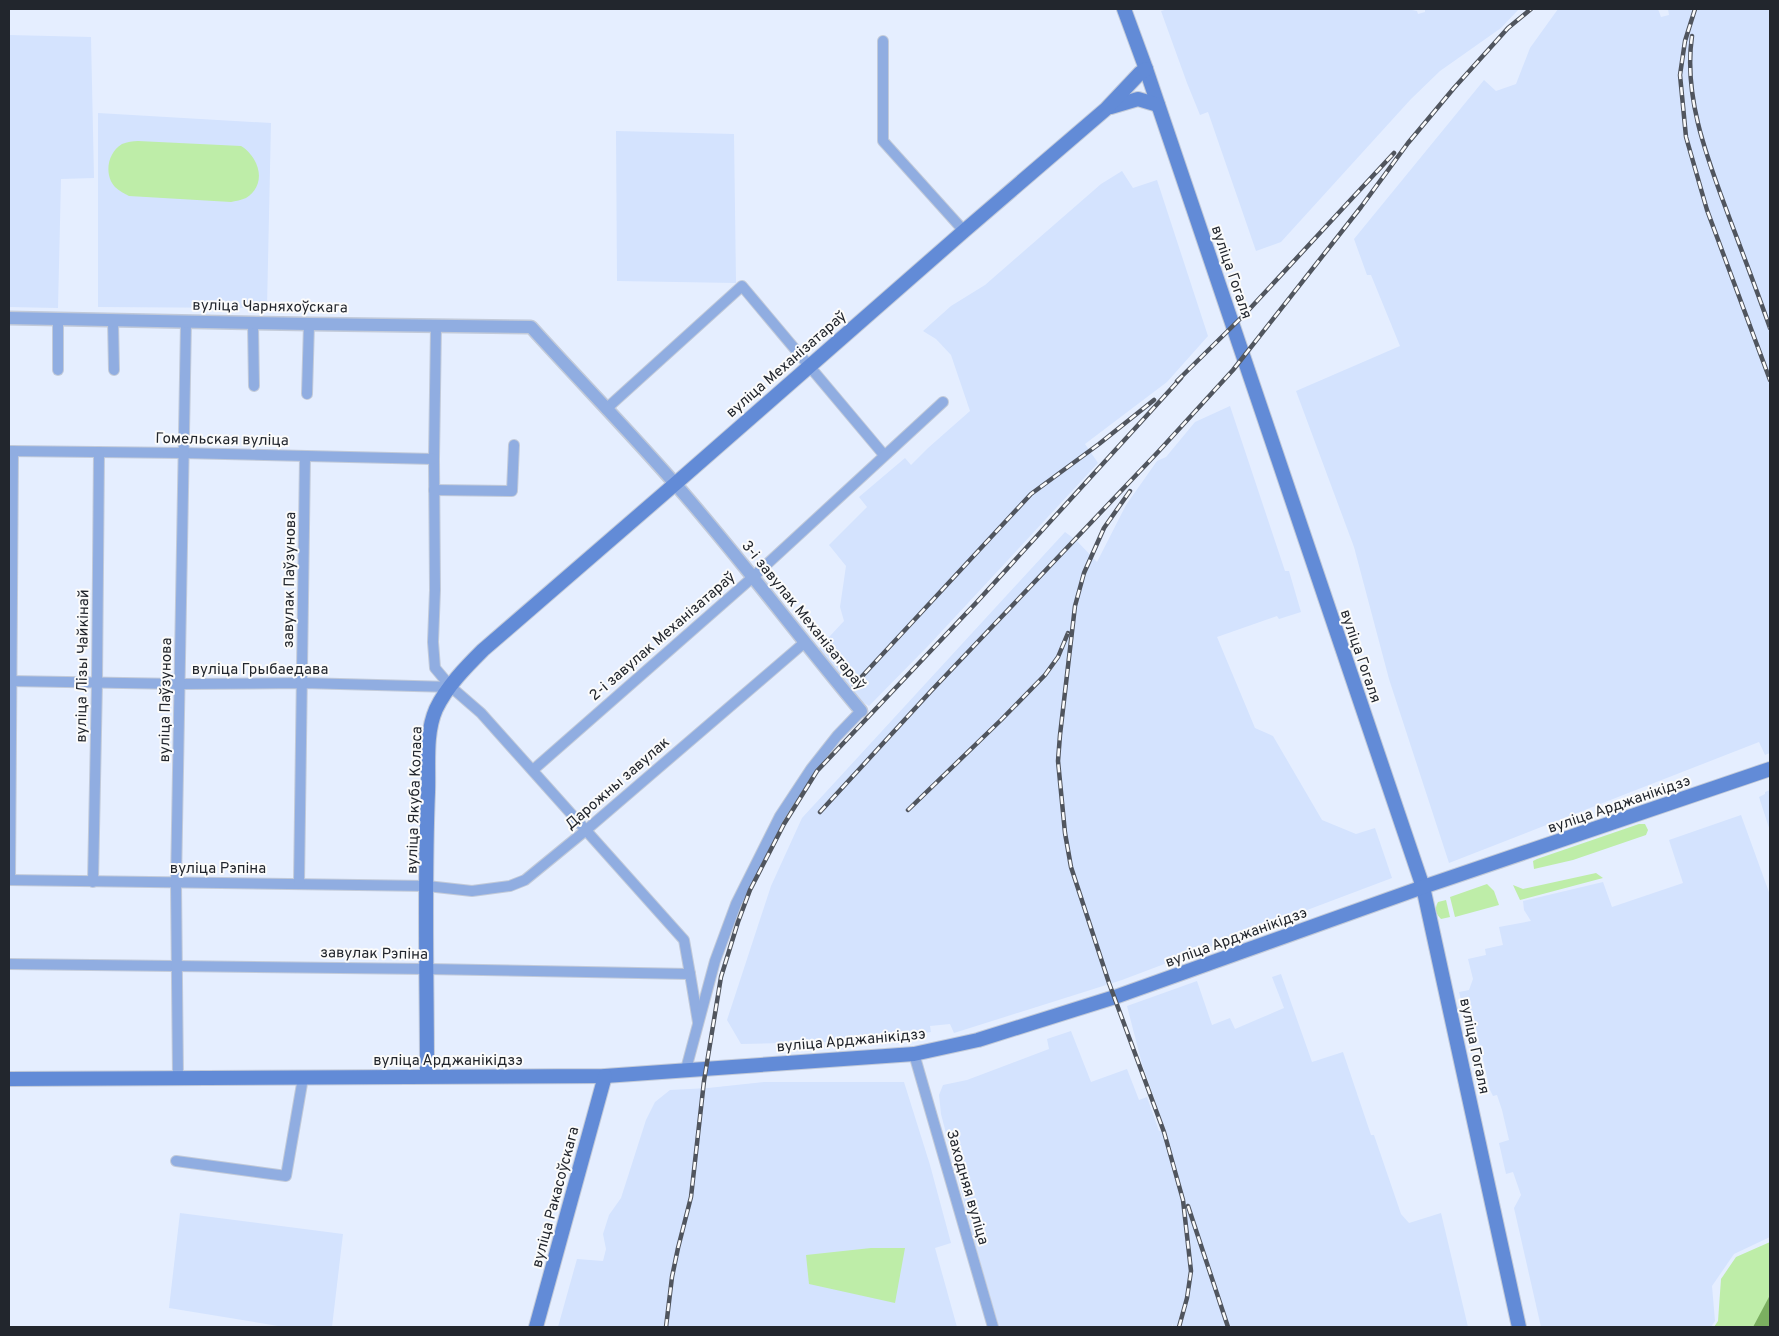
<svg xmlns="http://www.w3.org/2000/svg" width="1779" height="1336" viewBox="0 0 1779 1336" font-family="Overpass,sans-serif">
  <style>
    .built { fill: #d4e3fe }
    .green { fill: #beeda8 }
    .water { fill: #7baf60 }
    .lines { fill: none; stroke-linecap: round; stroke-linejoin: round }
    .minor-casing { stroke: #c2cad9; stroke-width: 12 }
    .tertiary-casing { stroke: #c2cad9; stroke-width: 15 }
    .secondary-casing { stroke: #c2cad9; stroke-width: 16 }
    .minor { stroke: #90ade1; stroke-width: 10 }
    .tertiary { stroke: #90ade1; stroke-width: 12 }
    .secondary { stroke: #628bd7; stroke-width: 14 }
    .rail-casing { stroke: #50555e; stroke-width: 4.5 }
    .rail { stroke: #fbfbfb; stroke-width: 2.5; stroke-dasharray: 8; stroke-linecap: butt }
    .labels { text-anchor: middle; stroke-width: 4; stroke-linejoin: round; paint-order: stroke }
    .street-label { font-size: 15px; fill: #22262d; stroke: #fbfbfb }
  </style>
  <rect width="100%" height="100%" fill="#e5eeff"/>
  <g class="built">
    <polygon points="1168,9 1407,9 1417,11 1418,14 1425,12 1425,9 1519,9 1501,28 1440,71 1411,99 1281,242 1256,251 1208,112 1200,115 1187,83 1161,11"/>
    <polygon points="1558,9 1658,9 1661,17 1669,15 1668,9 1770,9 1770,753 1765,755 1759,742 1449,863 1389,679 1354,547 1296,391 1400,346 1371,275 1367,275 1354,239 1484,80 1496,91 1516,84 1530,48"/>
    <polygon points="9,35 91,37 94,178 61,179 58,308 9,307"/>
    <polygon points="98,113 271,123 267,308 98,307"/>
    <polygon points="616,131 734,134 736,283 617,281"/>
    <polygon points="1122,171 1133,188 1157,180 1208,336 1167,382 1085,444 1098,463 929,645 869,706 854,697 816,651 844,621 840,607 846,566 829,545 867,507 859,497 905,458 911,465 928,448 970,411 951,355 936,339 923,331 951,306 985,285 1101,184"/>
    <polygon points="1230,406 1285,571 1289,571 1301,612 1279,619 1277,616 1217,637 1255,728 1273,736 1322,820 1356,834 1375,828 1392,878 1122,980 954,1033 950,1024 930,1026 931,1032 906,1036 864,1037 864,1041 741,1044 727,1020 771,886 802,818 1065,532 1076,540 1097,562 1126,505 1157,461 1166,457 1195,422"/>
    <polygon points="1770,790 1770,831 1759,797 1765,794 1765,792"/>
    <polygon points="1741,815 1770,895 1770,1237 1734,1254 1712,1286 1715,1321 1711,1327 1541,1327 1514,1208 1521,1195 1513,1172 1506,1174 1499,1143 1509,1140 1502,1110 1497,1095 1493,1096 1490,1090 1474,1018 1466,1020 1459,992 1469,990 1473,979 1468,959 1486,955 1485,949 1503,945 1499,927 1531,921 1524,910 1523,901 1603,882 1612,907 1683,883 1669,840"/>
    <polygon points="1281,974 1312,1062 1343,1052 1371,1135 1374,1135 1401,1214 1409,1223 1441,1213 1468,1327 1173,1327 1173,1323 1172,1327 999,1327 976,1248 941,1114 939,1095 943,1085 967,1080 1049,1049 1047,1039 1071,1031 1091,1082 1127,1069 1139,1100 1147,1097 1159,1131 1165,1129 1142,1064 1127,1006 1197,981 1212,1025 1230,1018 1235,1029 1284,1008 1272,977"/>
    <polygon points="764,1082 904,1082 930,1165 951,1243 935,1248 957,1327 558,1327 577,1259 603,1261 606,1249 603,1234 609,1215 621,1198 646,1120 655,1102 670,1090 708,1088"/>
    <polygon points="180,1213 343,1234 332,1327 284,1327 169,1308"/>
  </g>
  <g class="green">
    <path d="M138,141L241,146C259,157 268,184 246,198C242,200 235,201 231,202L129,196C125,194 119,191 115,187C104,175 107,153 122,144C127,142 133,141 138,141Z"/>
    <polygon points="1639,824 1645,824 1648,830 1646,835 1573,860 1534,869 1533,861 1537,859"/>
    <polygon points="1596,873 1603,878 1520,900 1513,885 1523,889"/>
    <polygon points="1487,884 1494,891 1499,905 1455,917 1450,897"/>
    <path d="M1446,900L1450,917L1441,919C1436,914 1434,909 1438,902Z"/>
    <polygon points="1770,1242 1770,1327 1714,1327 1718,1321 1721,1279 1736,1257"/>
    <polygon points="871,1248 905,1248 895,1303 809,1284 806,1255"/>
  </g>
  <polygon class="water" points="1770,1295 1770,1327 1753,1327"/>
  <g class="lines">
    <defs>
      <g id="minor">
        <polyline points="883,41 883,141 964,231"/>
        <polyline points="58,320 58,370"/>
        <polyline points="113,320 114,370"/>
        <polyline points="253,323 254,386"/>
        <polyline points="436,325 434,459 435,590 433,642 435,668 451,687 481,713 684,940 690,974"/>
        <polyline points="307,394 309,324"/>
        <polyline points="606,409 742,286 884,455"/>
        <polyline points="9,451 183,453 434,459"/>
        <polyline points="434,490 512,491 514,445"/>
        <polyline points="9,681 180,684 303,683 451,687"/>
        <polyline points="533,770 753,577 943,402"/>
        <polyline points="9,880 427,886 472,891 510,886 525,880 585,831 804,643"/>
        <polyline points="10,880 13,451"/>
        <polyline points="93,882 97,682 99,452"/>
        <polyline points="299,884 305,456"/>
        <polyline points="9,964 427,969 690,974 698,1022"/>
        <polyline points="914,1054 993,1327"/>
        <polyline points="686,1069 715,961 736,904 780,816 811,769 837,736 861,711"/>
        <polyline points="178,1079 176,883 186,321"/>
        <polyline points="176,1161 286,1176 303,1078"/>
      </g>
      <path id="tertiary" d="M9,318L309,324L531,327C579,380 630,432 677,486C741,559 799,637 861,711"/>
      <g id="secondary">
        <polyline points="1124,9 1146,69 1423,887 1519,1327"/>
        <polyline points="1111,107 1138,99 1158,105"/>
        <path d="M427,1076C427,982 424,886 428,792C429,765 425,734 436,709C447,686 466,667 483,650L675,484L964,231L1106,109L1140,73L1146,69"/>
        <polyline points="9,1079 605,1076 914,1054 978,1040 1115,997 1423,887 1770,769"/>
        <polyline points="536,1327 605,1076"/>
      </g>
    </defs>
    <use href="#minor" class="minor-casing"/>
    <use href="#tertiary" class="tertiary-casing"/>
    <use href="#secondary" class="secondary-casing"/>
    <use href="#minor" class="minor"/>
    <use href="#tertiary" class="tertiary"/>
    <use href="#secondary" class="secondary"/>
    <defs>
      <g id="rail">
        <polyline points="1695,9 1685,41 1680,75 1686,137 1707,210 1770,380"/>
        <path d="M1692,36C1683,98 1708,160 1729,217C1743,254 1757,291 1770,328"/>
        <polyline points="1177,381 1244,315 1394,153"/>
        <polyline points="1130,491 1104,528 1084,573 1075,606 1060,735 1058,761 1065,833 1071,867 1109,983 1164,1132 1183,1200 1191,1271 1187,1298 1179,1327"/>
        <polyline points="854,685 1031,494 1099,444 1154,400"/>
        <polyline points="908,810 1001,720 1045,675 1058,657 1068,633"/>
        <polyline points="820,812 932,690 1158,452 1233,370 1361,207 1408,143 1454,88 1508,28 1531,9"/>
        <polyline points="1188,1206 1228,1327"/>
        <polyline points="666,1327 672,1277 678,1248 691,1197 704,1081 721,977 738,922 750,890 784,824 817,771 975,604 1181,378"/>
      </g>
    </defs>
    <use href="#rail" class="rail-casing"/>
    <use href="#rail" class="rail"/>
  </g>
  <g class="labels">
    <g class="street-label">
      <text transform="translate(1232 272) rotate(71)" y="5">вуліца Гогаля</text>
      <text transform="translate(270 306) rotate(1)" y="5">вуліца Чарняхоўскага</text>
      <text transform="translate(786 364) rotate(-41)" y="5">вуліца Механізатараў</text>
      <text transform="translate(222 439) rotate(1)" y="5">Гомельская вуліца</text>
      <text transform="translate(289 580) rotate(-89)" y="5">завулак Паўзунова</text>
      <text transform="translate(804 615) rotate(51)" y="5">3-і завулак Механізатараў</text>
      <text transform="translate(662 636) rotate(-41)" y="5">2-і завулак Механізатараў</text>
      <text transform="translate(1361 656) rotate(71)" y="5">вуліца Гогаля</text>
      <text transform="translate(82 666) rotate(-89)" y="5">вуліца Лізы Чайкінай</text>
      <text x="260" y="674">вуліца Грыбаедава</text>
      <text transform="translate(165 700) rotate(-89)" y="5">вуліца Паўзунова</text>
      <text transform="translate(617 783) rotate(-41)" y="5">Дарожны завулак</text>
      <text transform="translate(414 800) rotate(-88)" y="5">вуліца Якуба Коласа</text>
      <text transform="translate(1619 804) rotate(-19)" y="5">вуліца Арджанікідзэ</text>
      <text x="218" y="873">вуліца Рэпіна</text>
      <text transform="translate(1236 937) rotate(-20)" y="5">вуліца Арджанікідзэ</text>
      <text transform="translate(374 953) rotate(1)" y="5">завулак Рэпіна</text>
      <text transform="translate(851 1040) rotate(-5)" y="5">вуліца Арджанікідзэ</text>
      <text transform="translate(1475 1046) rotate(78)" y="5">вуліца Гогаля</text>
      <text x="448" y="1065">вуліца Арджанікідзэ</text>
      <text transform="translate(968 1187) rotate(74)" y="5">Заходняя вуліца</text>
      <text transform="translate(555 1197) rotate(-75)" y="5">вуліца Ракасоўскага</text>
    </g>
  </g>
  <rect width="1779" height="1336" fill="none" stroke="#22262d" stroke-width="20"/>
</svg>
